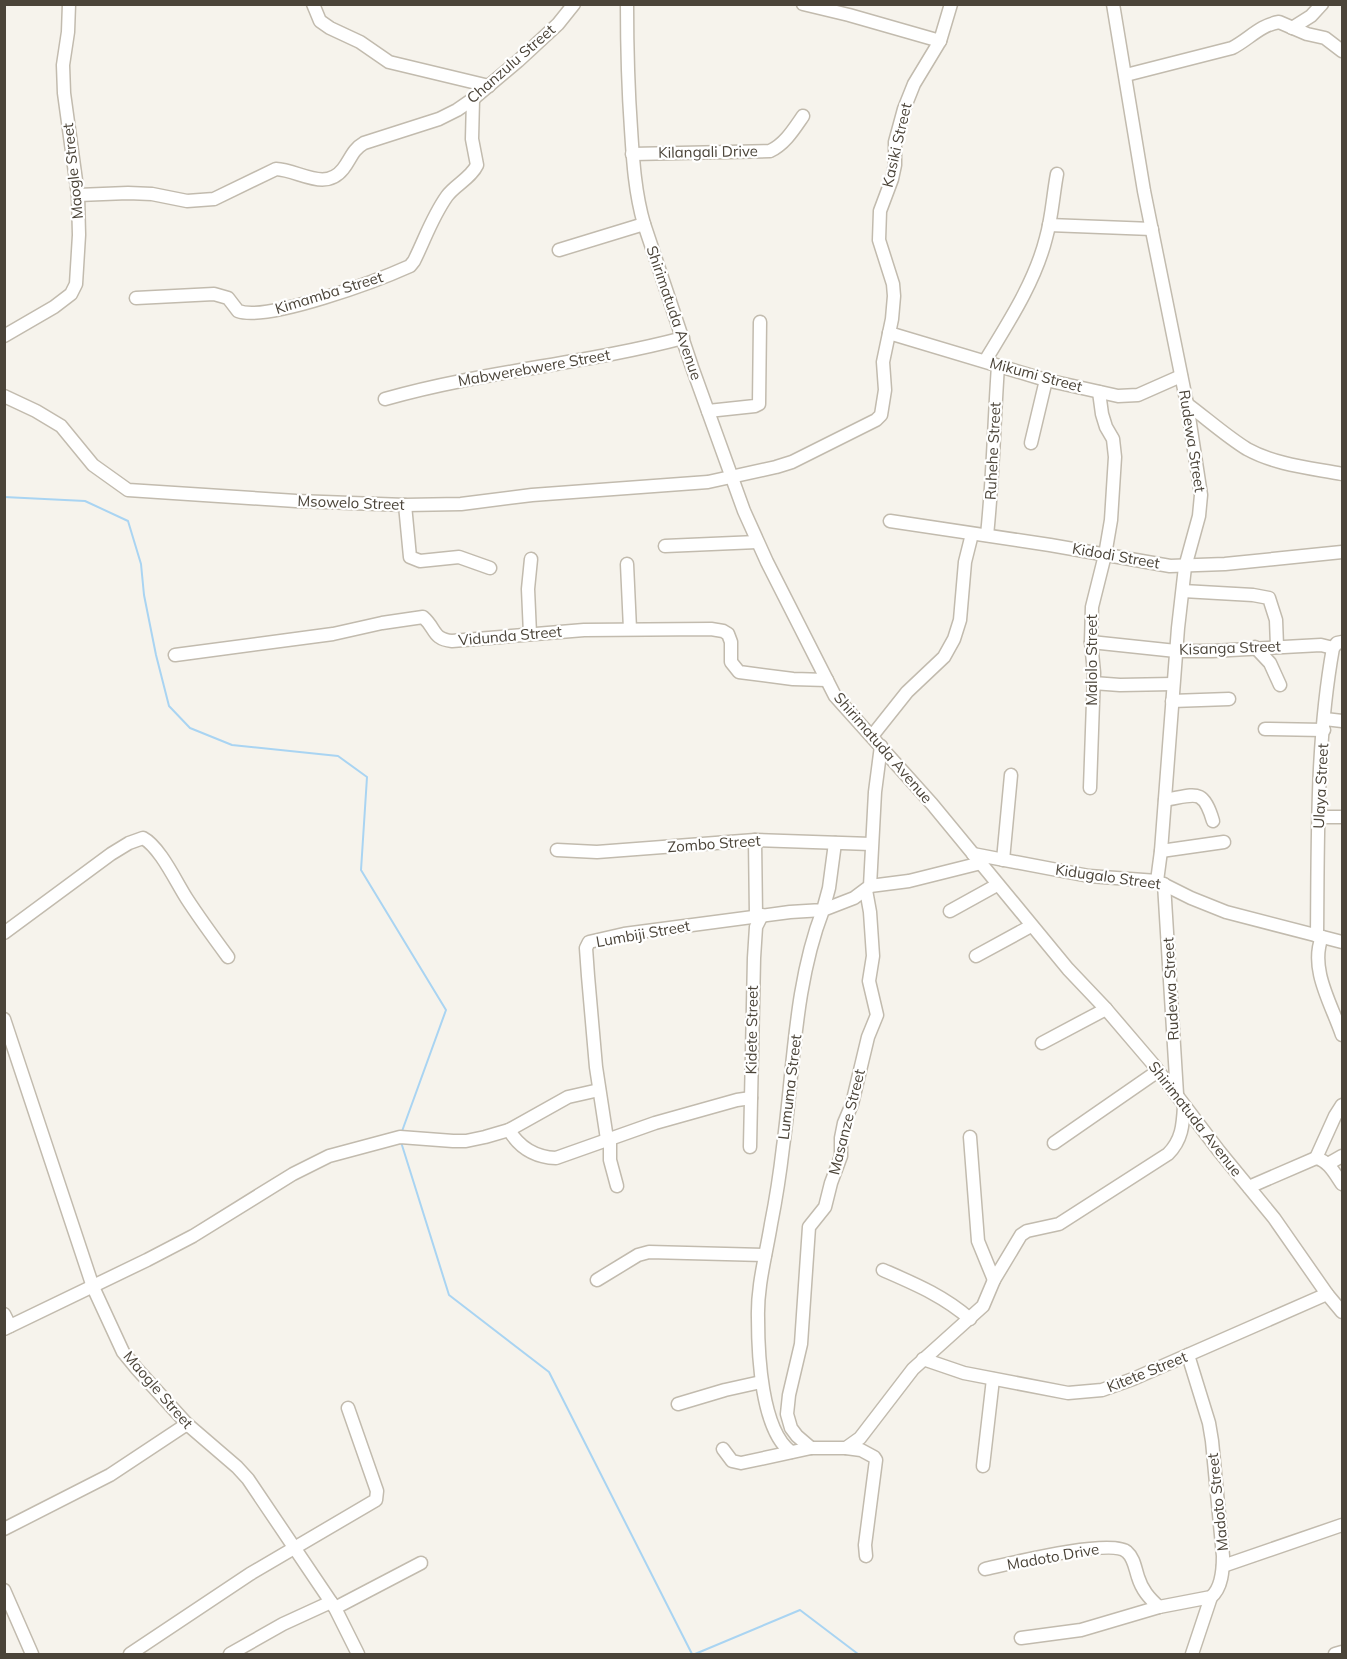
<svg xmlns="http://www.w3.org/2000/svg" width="1347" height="1659" viewBox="0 0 1347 1659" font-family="Mulish,sans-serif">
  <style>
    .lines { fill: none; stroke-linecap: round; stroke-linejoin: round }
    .stream { stroke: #a9d4f2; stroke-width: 2 }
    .minor-casing { stroke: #c2bbae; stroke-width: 15 }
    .minor { stroke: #fff; stroke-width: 12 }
    .labels { text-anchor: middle; stroke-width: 4.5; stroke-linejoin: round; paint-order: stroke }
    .street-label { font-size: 15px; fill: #4b4439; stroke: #fff }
  </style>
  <rect width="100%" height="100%" fill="#f6f3ec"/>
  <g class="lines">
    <g class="stream">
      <polyline points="4,497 85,501 128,521 141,564 144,595 156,655 169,706 190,728 232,745 338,756 367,777 361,870 446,1010 401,1134"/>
      <polyline points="401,1142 449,1295 549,1372 692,1654"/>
      <polyline points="695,1654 800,1610 858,1654"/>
    </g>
    <defs>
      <g id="minor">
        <polyline points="313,4 320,21 330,28 360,42 389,62 489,86"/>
        <path d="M627,4C627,46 628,87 631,129C633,161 635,193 644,224L692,367L744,511L767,562L835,696L932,804L1068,969L1106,1009L1153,1064L1219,1151L1274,1218L1327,1294L1342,1312"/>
        <polyline points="803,4 849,15 940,41"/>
        <polyline points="1113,4 1144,191 1187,404 1201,495 1199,516 1185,567 1178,628 1161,851 1157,881"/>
        <polyline points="1292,28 1311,16 1322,4"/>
        <path d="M1126,75L1232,48C1248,40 1260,25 1279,22L1307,34L1325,38L1342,51"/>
        <path d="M632,154L770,151C785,144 794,129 803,116"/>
        <path d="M78,195L128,193L152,194L187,201L214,199L276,169C299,170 325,192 343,169C351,159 352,150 364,143L439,119L457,110L473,99L518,61L558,24L574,4"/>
        <polyline points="1049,225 1152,229"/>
        <polyline points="559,250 644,224"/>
        <path d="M136,298L214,294L228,298L238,311C268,322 379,280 410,266L414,261C425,239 432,217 447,196C455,185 471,178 477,165L472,139L473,99"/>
        <polyline points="889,333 1046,380 1118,396 1138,395 1181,376"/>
        <polyline points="4,336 54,307 71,294 76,284 79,235 78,195 64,93 63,65 68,32 69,4"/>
        <path d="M985,361C1008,323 1035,282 1046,238C1052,217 1053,195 1057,174"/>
        <polyline points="4,396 36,411 61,426 93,465 128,490 296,501 405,505 461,504 532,495 708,482 776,467 792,462 876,420 881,415 885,390 883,362 892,319 894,296 893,284 879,240 880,211 892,179 895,165 895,142 904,109 914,84 940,41 951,4"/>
        <path d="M385,399C483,371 585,364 683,338"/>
        <path d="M1187,404C1206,418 1226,436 1247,449C1276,465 1311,468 1342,474"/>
        <polyline points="708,411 755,406 759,404 760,322"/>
        <polyline points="1031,443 1046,380"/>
        <polyline points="405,505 410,557 420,561 459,557 490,568"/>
        <polyline points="890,521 1050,545 1170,566 1225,564 1342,552"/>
        <path d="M987,535C993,479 994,423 998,366"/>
        <polyline points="665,546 757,542"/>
        <polyline points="627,564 630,629"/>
        <polyline points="1183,591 1253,595 1269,598 1276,620 1277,646"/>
        <polyline points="530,634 528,589 531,559"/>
        <polyline points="1091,642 1176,651 1212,651 1321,645 1333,648"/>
        <polyline points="1255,647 1270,663 1280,685"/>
        <path d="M175,655L333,634L382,623L423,617C436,628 432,639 452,641L584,630L711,629L723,631L728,634L731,642V662L739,672L793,679L827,680"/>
        <polyline points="1093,683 1120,685 1173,684"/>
        <polyline points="1172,701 1229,699"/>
        <polyline points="1325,719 1342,721"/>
        <polyline points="1265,729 1324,730"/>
        <polyline points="872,736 907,692 944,657 954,639 960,620 965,562 972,534"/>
        <polyline points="1090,788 1094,673 1091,642 1092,607 1105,555 1111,520 1115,457 1113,439 1106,427 1102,414 1099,392"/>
        <path d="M1165,800C1195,795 1203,787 1213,821"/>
        <polyline points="1319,817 1342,817"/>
        <polyline points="755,840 756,916"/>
        <polyline points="557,850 597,852 755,840 871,844"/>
        <polyline points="1161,851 1224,842"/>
        <polyline points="973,854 1089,876 1157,881 1191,898 1226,912 1342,942"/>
        <polyline points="1003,860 1011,775"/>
        <polyline points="1164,884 1177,1094"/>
        <polyline points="870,886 909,881 981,863"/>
        <polyline points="950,911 997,885"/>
        <path d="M4,933L111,854L129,843L143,838C160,847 176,882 187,899C200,919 214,938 228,957"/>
        <path d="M1317,936C1318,841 1316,742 1333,648L1337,643L1342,642"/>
        <path d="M1322,937C1309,969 1332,1005 1342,1035"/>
        <polyline points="976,956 1031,926"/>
        <polyline points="4,1019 93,1287 123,1352 137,1369 187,1424 237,1467 248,1479 335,1608 358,1654"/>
        <polyline points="1042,1043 1106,1009"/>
        <path d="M509,1130C519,1147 534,1157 556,1158L655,1123L737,1100L751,1098"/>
        <polyline points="970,1137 978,1241 994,1280"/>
        <polyline points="610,1138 610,1160 617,1186"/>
        <polyline points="607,1139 596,1067 588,976 586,948 589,942 624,934 790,912 823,910 829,888 835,843"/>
        <polyline points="1054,1143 1158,1071"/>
        <polyline points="750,1147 754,958 756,927 762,915"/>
        <polyline points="1316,1158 1335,1116 1342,1105"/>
        <polyline points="1328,1164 1342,1156"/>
        <path d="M1249,1187L1316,1158C1329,1161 1335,1174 1342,1184"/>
        <path d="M883,1270C915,1284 944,1296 970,1319"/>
        <polyline points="597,1280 638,1255 649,1252 765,1255"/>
        <polyline points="4,1314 10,1326"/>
        <polyline points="4,1329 147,1260 193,1236 293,1174 329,1156 400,1137 453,1141 466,1141 485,1137 509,1130 568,1097 599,1090"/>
        <polyline points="923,1359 964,1373 1068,1393 1102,1390 1133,1379 1327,1294"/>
        <polyline points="678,1404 725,1390 761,1382"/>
        <polyline points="811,1448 797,1436 791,1428 787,1414 789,1395 801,1344 809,1227 825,1207 831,1183 841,1156 841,1138 844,1123 852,1104 868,1037 877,1015 869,981 873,956 870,912 866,890"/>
        <polyline points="846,1448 861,1450 874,1457 876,1460 865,1545 866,1556"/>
        <path d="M723,1449L732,1461L741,1463L811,1448H846L860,1438L913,1369L983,1306L994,1280L1021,1235L1027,1231L1059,1224L1168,1154C1182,1140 1183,1125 1184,1106"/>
        <path d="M791,1452C761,1430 758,1353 758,1318C757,1286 766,1255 771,1224C776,1199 780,1173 783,1147C794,1069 794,985 823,910L854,898L870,886L875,792L881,746"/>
        <polyline points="983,1466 993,1379"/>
        <polyline points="4,1529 110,1475 187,1424"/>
        <polyline points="1223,1566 1342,1525"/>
        <path d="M985,1569C1008,1564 1112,1538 1127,1552C1134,1558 1135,1568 1138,1577C1142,1590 1149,1598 1159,1607"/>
        <polyline points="4,1590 32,1654"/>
        <polyline points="335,1608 421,1563"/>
        <path d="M1021,1638L1081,1630L1159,1607L1211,1597C1222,1588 1223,1570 1223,1556L1212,1441L1209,1423L1188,1355"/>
        <polyline points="130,1654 250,1574 376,1500 377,1491 348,1408"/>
        <polyline points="230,1654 283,1624 331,1602"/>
        <polyline points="1192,1654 1211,1597"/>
        <polyline points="1335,1654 1342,1652"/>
      </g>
    </defs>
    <use href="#minor" class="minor-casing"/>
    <use href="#minor" class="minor"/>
  </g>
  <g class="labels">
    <g class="street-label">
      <text transform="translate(511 64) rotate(-41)" y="5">Chanzulu Street</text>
      <text transform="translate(897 145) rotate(-77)" y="5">Kasiki Street</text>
      <text transform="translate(708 152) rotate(-1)" y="5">Kilangali Drive</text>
      <text transform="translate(73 171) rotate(-96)" y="5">Maogle Street</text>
      <text transform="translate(329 293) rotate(-17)" y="5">Kimamba Street</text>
      <text transform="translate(674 313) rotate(71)" y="5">Shirimatuda Avenue</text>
      <text transform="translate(534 368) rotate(-10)" y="5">Mabwerebwere Street</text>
      <text transform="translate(1036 375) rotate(15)" y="5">Mikumi Street</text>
      <text transform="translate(1192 441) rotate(81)" y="5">Rudewa Street</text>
      <text transform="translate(993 451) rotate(-87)" y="5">Ruhehe Street</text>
      <text transform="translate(351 503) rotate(2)" y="5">Msowelo Street</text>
      <text transform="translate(1116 556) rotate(10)" y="5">Kidodi Street</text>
      <text transform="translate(510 636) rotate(-5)" y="5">Vidunda Street</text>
      <text transform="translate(1230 648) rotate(-2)" y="5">Kisanga Street</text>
      <text transform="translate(1092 660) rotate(-90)" y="5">Malolo Street</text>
      <text transform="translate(883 748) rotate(49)" y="5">Shirimatuda Avenue</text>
      <text transform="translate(1321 786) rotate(-87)" y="5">Ulaya Street</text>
      <text transform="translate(714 844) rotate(-4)" y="5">Zombo Street</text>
      <text transform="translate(1108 877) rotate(8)" y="5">Kidugalo Street</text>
      <text transform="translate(643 934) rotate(-10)" y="5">Lumbiji Street</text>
      <text transform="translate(1171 989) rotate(-93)" y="5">Rudewa Street</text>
      <text transform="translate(752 1030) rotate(-89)" y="5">Kidete Street</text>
      <text transform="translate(790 1087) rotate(-83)" y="5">Lumuma Street</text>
      <text transform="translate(1195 1119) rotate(52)" y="5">Shirimatuda Avenue</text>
      <text transform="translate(847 1122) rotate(-76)" y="5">Masanze Street</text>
      <text transform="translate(1147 1372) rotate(-22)" y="5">Kitete Street</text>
      <text transform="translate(158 1390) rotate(49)" y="5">Maogle Street</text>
      <text transform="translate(1218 1502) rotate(-96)" y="5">Madoto Street</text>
      <text transform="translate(1053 1557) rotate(-10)" y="5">Madoto Drive</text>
    </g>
  </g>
  <rect width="1347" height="1659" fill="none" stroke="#4b4439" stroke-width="12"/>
</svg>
